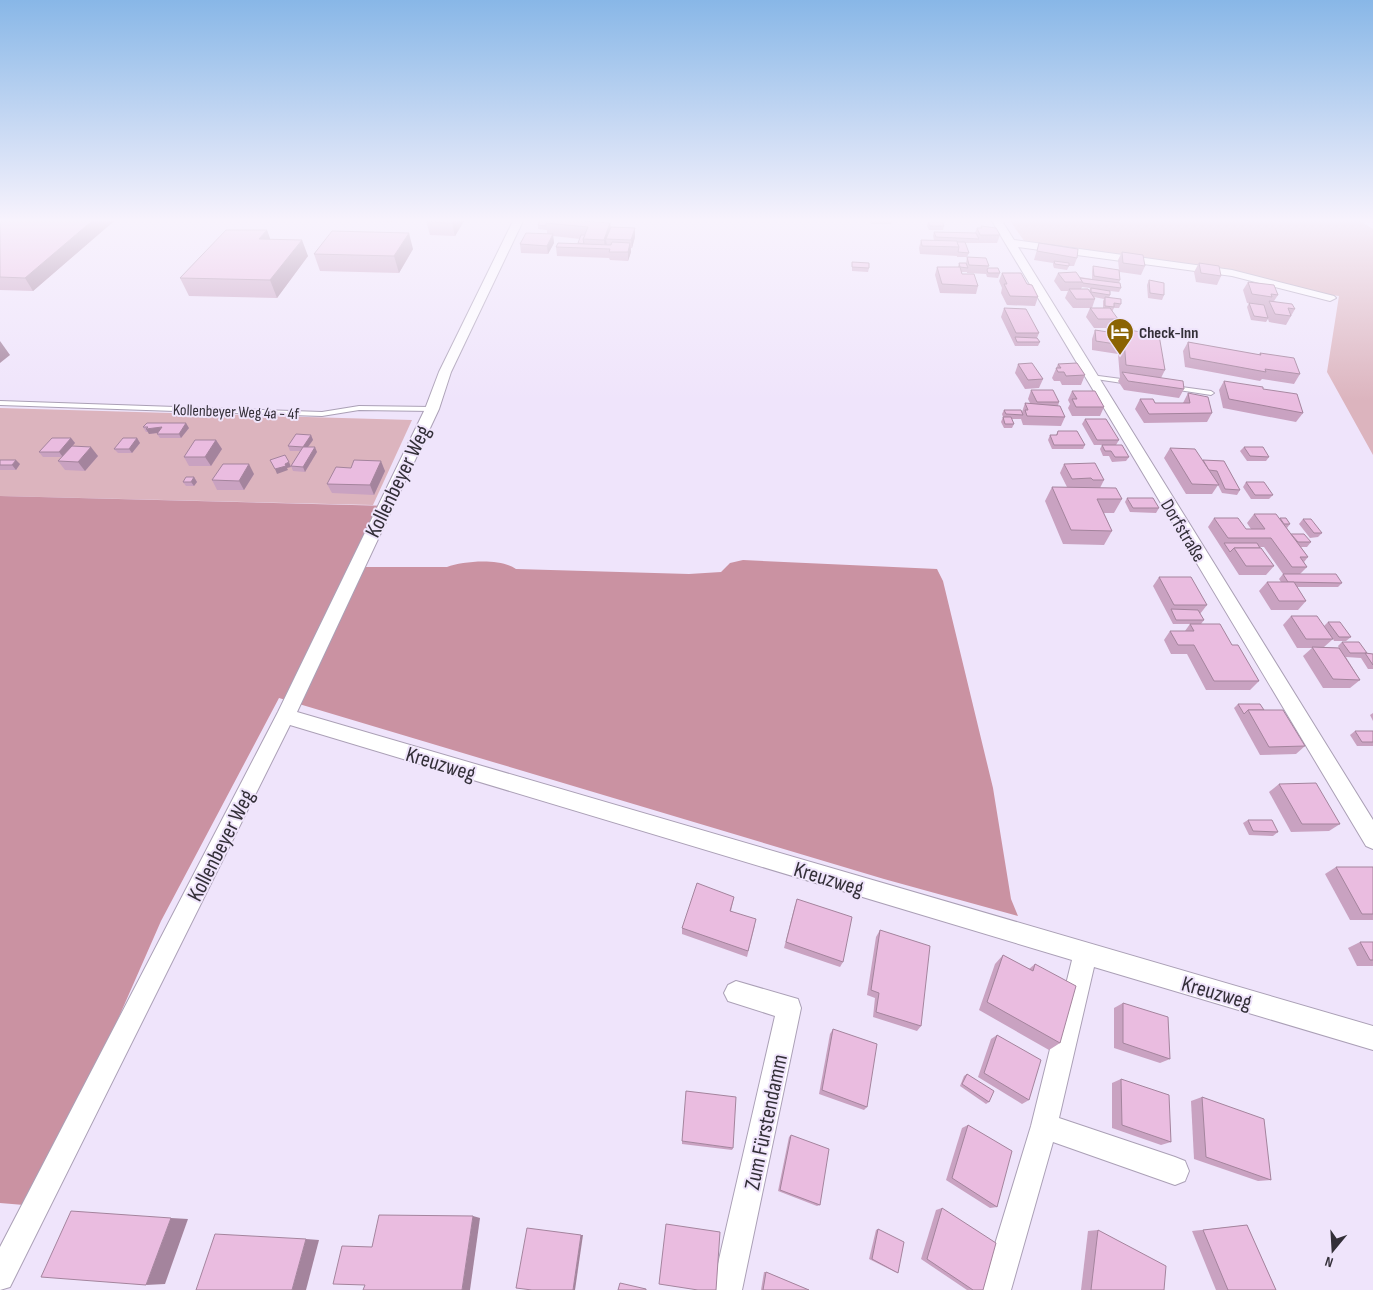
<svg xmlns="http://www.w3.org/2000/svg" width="1373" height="1290" viewBox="0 0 1373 1290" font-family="'Sofia Sans Condensed',sans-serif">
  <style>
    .green { fill: #dcb4be }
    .forest { fill: #ca92a2 }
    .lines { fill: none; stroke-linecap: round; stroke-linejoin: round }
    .service-casing { stroke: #aba0b6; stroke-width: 2 }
    .minor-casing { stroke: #aba0b6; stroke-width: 2 }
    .service { fill: #fff; fill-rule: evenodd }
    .minor { fill: #fff; fill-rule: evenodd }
    .wall { fill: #c9a2c1; fill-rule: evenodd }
    .shaded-wall { fill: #a4849d }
    .building { fill: #eabce0; stroke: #a4849d }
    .labels { text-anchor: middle; stroke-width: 4; stroke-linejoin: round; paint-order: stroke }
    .far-poi-label { font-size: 16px; font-weight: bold; fill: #332f38; stroke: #efe4fb; text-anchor: start }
    .far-street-label { font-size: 16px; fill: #332f38; stroke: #efe4fb }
    .street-label { font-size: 19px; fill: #332f38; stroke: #efe4fb }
    .near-street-label { font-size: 22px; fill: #332f38; stroke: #efe4fb }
  </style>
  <rect width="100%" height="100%" fill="#efe4fb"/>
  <g class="green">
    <polygon points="1010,221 1360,221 1373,229 1373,455 1327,372 1339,296 1323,294 1238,272 1025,242"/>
    <polygon points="0,408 412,420 373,505 0,496"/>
  </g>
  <path class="forest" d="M0,496L391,506L363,567H447C464,561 500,558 516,569L689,574L721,572L730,563L743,560L937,569L943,581L993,788L1011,899L1018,916L884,879L279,698L161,921L36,1206L0,1203Z"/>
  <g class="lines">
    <defs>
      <g id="service">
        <polygon points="1091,375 1129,380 1132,382 1129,384 1089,378 1088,377"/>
        <polygon points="1174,386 1211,391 1214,393 1211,395 1172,389 1172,387"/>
        <polygon points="0,401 322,412 359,406 432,407 435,409 432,411 359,410 322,416 0,405"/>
      </g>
      <g id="minor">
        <polygon points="513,221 523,221 451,372 439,409 297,712 1373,1026 1373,1050 1094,967 1059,1118 1175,1157 1185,1161 1189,1171 1185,1181 1175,1185 1053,1142 1011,1290 981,1290 1031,1126 1072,960 290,725 10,1287 0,1290 0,1247 278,712 425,409 439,372"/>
        <polygon points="992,221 1002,221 1014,240 1232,270 1334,296 1336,298 1330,301 1232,276 1018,247 1373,820 1373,849 1366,846"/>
        <polygon points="736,981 798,999 801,1008 742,1290 712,1290 775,1016 728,1001 724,993 728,985"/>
      </g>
    </defs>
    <use href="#service" class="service-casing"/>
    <use href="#minor" class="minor-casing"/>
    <use href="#service" class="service"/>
    <use href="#minor" class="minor"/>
  </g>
  <g class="wall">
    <polygon points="0,221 114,221 33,291 0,290"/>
    <polygon points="333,221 395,221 394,222"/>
    <polygon points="426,221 464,221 455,236 430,235"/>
    <polygon points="540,221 610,223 611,227 635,228 635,237 632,248 631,248 631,252 628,261 610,260 609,258 557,256 556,247 578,243 580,239 553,236 554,243 548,254 521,253 520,244 547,234 547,230 538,229 538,225"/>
    <polygon points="870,221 892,221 891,224 871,224"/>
    <polygon points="928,222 944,226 943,230 929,230 927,226"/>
    <polygon points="981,226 1000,235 997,243 965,243 969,253 967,257 957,257 957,256 920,254 919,248 921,240 934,240 933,236 934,232 975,233 977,228 981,228"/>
    <polygon points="267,230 270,239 308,256 277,298 189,296 180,278"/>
    <polygon points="1039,243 1077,258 1074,266 1069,266 1067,270 1054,268 1053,265 1053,263 1034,260"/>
    <polygon points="413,249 399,273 320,271 314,254"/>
    <path d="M1122,252L1145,266L1141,275L1120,272V280L1119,283L1121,288L1119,292L1110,291V295L1109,298L1121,304L1119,308H1114L1112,312L1118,319L1114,328H1094L1086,317L1090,308H1103V301L1104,299L1094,297L1095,299L1092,308H1073L1065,298L1068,291H1061L1054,281L1058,273L1092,279V271L1093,266L1119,270L1118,260ZM1082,287L1090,288L1089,291L1081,289Z"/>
    <polygon points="967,257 989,266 988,268 1000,273 998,278 987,277 986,274 967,273 967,272 962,272 962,274 978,286 976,294 940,293 935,275 937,267 958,267 959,263 966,263"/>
    <polygon points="852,262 869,268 868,272 852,271"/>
    <polygon points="1199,263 1221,276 1217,285 1196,282 1194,272"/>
    <polygon points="1002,273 1027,284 1038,297 1035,306 1007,305 1001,293 1002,288 999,281"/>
    <polygon points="1149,280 1164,295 1162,300 1148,298 1147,285"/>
    <polygon points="1248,282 1278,295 1274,301 1295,309 1286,325 1269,322 1268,319 1266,322 1251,320 1247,307 1249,303 1247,303 1243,290"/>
    <polygon points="1004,308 1039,333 1037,338 1040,342 1038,346 1015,346 1001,317"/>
    <polygon points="1123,329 1165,370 1161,378 1184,389 1179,398 1124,390 1118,381 1120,378 1118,354 1092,350 1092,339 1095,330 1121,334"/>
    <polygon points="1188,342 1259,355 1260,353 1300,374 1294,384 1262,379 1260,381 1185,367 1183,351"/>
    <polygon points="1018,364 1043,379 1039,388 1025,389 1015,373"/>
    <polygon points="1058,364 1085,375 1081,385 1062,385 1060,381 1054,381 1052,378"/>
    <polygon points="1224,381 1263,389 1303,413 1296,422 1223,408 1219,390"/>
    <polygon points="1031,390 1059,402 1058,406 1065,417 1061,426 1023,425 1021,419 1012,419 1014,424 1012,428 1004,428 1001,422 1003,417 1002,414 1004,410 1022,412 1025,403 1030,403 1028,399"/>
    <polygon points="1072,391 1104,407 1100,416 1072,416 1068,408 1070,404 1068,400"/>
    <polygon points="1188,393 1212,413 1207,422 1144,423 1135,409 1140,399 1155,403 1183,403"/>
    <polygon points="1085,419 1119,440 1116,445 1129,457 1126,461 1112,462 1109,456 1103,456 1100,449 1102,445 1094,445 1082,424"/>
    <polygon points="143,427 189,428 181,438 160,438 157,434 157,433 149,434 148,432 146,432"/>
    <polygon points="1058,431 1085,445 1083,449 1052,449 1048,440 1050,435 1056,435"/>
    <polygon points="311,435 313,440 308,447 317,452 305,472 293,471 291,466 300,451 290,451 288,446"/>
    <polygon points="71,438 75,443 72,446 98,456 85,471 65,470 58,461 62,457 43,457 39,452"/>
    <polygon points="137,438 140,443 132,453 118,453 114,449"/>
    <polygon points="216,440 222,449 211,466 189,466 184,457"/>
    <polygon points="1244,447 1269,457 1266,461 1247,461 1240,451"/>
    <polygon points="1170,448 1203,460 1224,461 1240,490 1237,495 1222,493 1218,485 1212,494 1186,494 1164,458"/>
    <polygon points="0,460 20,464 16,470 0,470"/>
    <polygon points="1064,464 1104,480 1100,488 1122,499 1114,513 1104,513 1112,531 1104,545 1063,544 1045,501 1052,487 1067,487 1060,473"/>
    <polygon points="385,471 374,495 332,493 327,484"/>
    <polygon points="254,474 244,490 217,490 212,480"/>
    <polygon points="194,477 197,482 194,486 186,486 183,482"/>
    <polygon points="1246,482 1273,495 1269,499 1251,499 1243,487"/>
    <polygon points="1127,498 1159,508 1156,513 1130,512 1125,502"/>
    <polygon points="1254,514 1280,518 1290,524 1287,528 1291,534 1311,542 1307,547 1301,547 1308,557 1304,562 1307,567 1300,574 1342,583 1338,587 1297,587 1306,601 1298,610 1271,610 1259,591 1267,582 1281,582 1279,579 1283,574 1264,547 1260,547 1274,566 1266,575 1239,575 1208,527 1214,518 1246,529 1251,529 1247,523"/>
    <polygon points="1303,519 1322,533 1318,537 1310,538 1299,524"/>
    <polygon points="1159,577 1207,605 1200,614 1204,620 1201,624 1232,645 1259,681 1250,690 1206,690 1187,654 1171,654 1164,640 1170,631 1185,631 1190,624 1173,624 1153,586"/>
    <polygon points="1291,616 1324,626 1328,622 1351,637 1346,641 1334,641 1333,639 1324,647 1339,648 1338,646 1342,642 1367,653 1373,654 1373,669 1368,669 1361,658 1346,657 1360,680 1350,688 1323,688 1303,656 1312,648 1297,648 1283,625"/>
    <polygon points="1238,704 1264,710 1305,746 1296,754 1260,755 1234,708"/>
    <polygon points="1373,713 1373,721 1370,715"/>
    <polygon points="1355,731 1373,731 1373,746 1357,746 1350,735"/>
    <polygon points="1279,784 1340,824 1329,831 1291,832 1269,792"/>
    <polygon points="1248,820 1278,832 1273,836 1249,835 1243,823"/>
    <polygon points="1336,867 1373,867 1373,920 1350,920 1325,874"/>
    <polygon points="734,897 731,911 755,925 747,957 682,934 682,928"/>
    <polygon points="795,905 843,962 840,967 784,948"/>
    <polygon points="880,930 921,1026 917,1031 873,1017 875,998 867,995 876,937"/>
    <polygon points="1360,942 1373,942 1373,966 1357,966 1348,948"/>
    <polygon points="1003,955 1029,969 1035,964 1060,1043 1049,1050 979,1010 995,964"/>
    <polygon points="1123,1003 1170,1059 1160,1063 1114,1048 1114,1008"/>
    <polygon points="833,1029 867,1107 864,1110 819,1094 830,1034"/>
    <polygon points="997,1035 1029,1100 1022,1104 978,1077 991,1039"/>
    <polygon points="967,1074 989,1102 986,1104 960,1086 964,1076"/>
    <polygon points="1121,1079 1171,1142 1161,1145 1112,1128 1112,1083"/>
    <polygon points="1202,1097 1271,1180 1258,1181 1194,1159 1191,1101"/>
    <polygon points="968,1125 997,1207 990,1208 946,1180 962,1128"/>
    <polygon points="791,1135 820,1205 817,1206 778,1191 789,1137"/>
    <polygon points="682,1141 733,1148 732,1150 682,1144"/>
    <polygon points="942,1208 983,1290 967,1290 921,1259 936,1210"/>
    <polygon points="1247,1225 1276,1290 1216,1290 1192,1231"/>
    <polygon points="878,1229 898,1273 895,1272 869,1259 876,1230"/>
    <polygon points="1098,1230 1164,1290 1081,1290 1088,1231"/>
    <polygon points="764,1272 766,1272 809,1290 761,1290"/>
  </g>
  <g class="shaded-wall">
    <polygon points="92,221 114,221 33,291 25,278"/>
    <polygon points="454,221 464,221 455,236 452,223"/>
    <polygon points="610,223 611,236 606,239 607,247 605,249 604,240"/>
    <polygon points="635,228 635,237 632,248 631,240"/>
    <polygon points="267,230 273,247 259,239"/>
    <polygon points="409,233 413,249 399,273 394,256"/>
    <polygon points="553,234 554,243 548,254 547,246"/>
    <polygon points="302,240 308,256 277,298 270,280"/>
    <polygon points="630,243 631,252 628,261 628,252"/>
    <polygon points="0,341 10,355 0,363"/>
    <polygon points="186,423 189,428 181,438 179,434"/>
    <polygon points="162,427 165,432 149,434 146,429"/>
    <polygon points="311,435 313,440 305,451 303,447"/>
    <polygon points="71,438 75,443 63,457 59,452"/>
    <polygon points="137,438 140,443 132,453 129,449"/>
    <polygon points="216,440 222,449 211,466 205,457"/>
    <polygon points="91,447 98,456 85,471 78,462"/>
    <polygon points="315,447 317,452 305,472 303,467"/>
    <polygon points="16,460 20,464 16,470 12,465"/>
    <polygon points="381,461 385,471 374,495 370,485"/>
    <polygon points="289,462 291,467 287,468 288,470 277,474 275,469"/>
    <polygon points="249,464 254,474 244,490 239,481"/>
    <polygon points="194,477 197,482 194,486 191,482"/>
    <polygon points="473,1216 480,1218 470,1290 462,1290"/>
    <polygon points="171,1218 188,1219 165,1284 146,1285"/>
    <polygon points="581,1235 583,1235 575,1290 573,1290"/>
    <polygon points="306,1239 319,1240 306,1290 292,1290"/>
  </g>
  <g class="building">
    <polygon points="0,221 92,221 25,278 0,277"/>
    <polygon points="428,221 454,221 452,223 427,222"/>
    <polygon points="540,221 548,221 546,223 546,226 538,225"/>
    <polygon points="548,221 582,221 610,223 604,240 583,239 588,227 546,223"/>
    <polygon points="928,222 942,222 944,226 930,226"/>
    <polygon points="981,226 996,228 1000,235 980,235 977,228 982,228"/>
    <polygon points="611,227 635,228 631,240 606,239"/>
    <polygon points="226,230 267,230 259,239 302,240 270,280 180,278"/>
    <polygon points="332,231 409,233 394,256 314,254"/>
    <polygon points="934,232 976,233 979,239 936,237"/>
    <polygon points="526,233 553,234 547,246 520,244"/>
    <polygon points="581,235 585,235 583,239 584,244 578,243"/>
    <polygon points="921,240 957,241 959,247 922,246"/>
    <polygon points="612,242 630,243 628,252 609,252 610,249 556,247 558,243 611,245"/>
    <polygon points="957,242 965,242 969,253 958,252 959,247"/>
    <polygon points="1039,243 1078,249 1077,258 1037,251"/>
    <polygon points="1122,252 1143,255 1145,266 1123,263"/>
    <polygon points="967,257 986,258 989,266 969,265"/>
    <polygon points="1054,261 1069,263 1069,266 1055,264"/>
    <polygon points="852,262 869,263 869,268 852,267"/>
    <polygon points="959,263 966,263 968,268 960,267"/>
    <polygon points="1199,263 1219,266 1221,276 1201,273"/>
    <polygon points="1093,266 1119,270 1120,280 1094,276"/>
    <polygon points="937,267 960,267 962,274 974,274 978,286 942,284"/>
    <polygon points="988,268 998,268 1000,273 988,273 987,270"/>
    <polygon points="1076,272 1083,282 1065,282 1058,273"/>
    <polygon points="1002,273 1021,273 1027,284 1032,285 1038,297 1010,296 1004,284 1007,284"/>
    <polygon points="1080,278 1120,283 1121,288 1083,283"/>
    <polygon points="1149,280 1164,283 1164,295 1150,293"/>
    <polygon points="1248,282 1274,285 1278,295 1271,294 1272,297 1252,294"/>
    <polygon points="1091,288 1110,291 1110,295 1091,292"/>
    <polygon points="1069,289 1088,289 1095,299 1076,299"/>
    <polygon points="1105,297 1121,299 1121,304 1114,303 1114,307 1105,306"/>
    <polygon points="1269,301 1292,304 1295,309 1288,308 1291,316 1275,314"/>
    <polygon points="1249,303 1264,305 1268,318 1254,316"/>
    <polygon points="1004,308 1026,309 1039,333 1016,333"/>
    <polygon points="1090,308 1110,308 1118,319 1098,319"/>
    <polygon points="1123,329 1159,335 1165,370 1126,365"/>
    <polygon points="1095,330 1121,334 1122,345 1096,341"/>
    <polygon points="1015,337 1037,338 1040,342 1017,342"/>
    <polygon points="1188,342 1261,355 1260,353 1294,358 1300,374 1265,369 1266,372 1190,358"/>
    <polygon points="1032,363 1043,379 1028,380 1018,364"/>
    <polygon points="1077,363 1085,375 1066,376 1064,372 1058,372 1056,368 1061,368 1058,364"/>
    <polygon points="1122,372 1183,381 1184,389 1128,381"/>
    <polygon points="1224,381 1263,387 1263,389 1297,394 1303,413 1229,399"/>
    <polygon points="1031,390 1053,390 1059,402 1037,402"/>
    <polygon points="1072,391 1095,391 1104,407 1076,407 1072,399 1077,399"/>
    <polygon points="1188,393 1208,397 1212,413 1149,414 1140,399 1153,399 1155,403 1190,403"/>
    <polygon points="1025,403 1060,406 1065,417 1027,416 1025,410 1028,410"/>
    <polygon points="1004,410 1021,410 1023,415 1006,414"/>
    <polygon points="1003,417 1011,417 1014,424 1005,424"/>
    <polygon points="1085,419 1106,419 1119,440 1097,440"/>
    <polygon points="147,423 186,423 179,434 157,434 162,427 146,429 148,427 143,427"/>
    <polygon points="1058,431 1077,431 1085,445 1054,445 1050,435 1057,435"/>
    <polygon points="296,434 311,435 303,447 288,446"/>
    <polygon points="52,438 71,438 59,452 39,452"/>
    <polygon points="123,438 137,438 129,449 114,449"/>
    <polygon points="195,440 216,440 205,457 184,457"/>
    <polygon points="1102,445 1122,445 1129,457 1115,457 1111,451 1105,451"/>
    <polygon points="72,446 91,447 78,462 58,461"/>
    <polygon points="303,447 315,447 303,467 291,466"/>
    <polygon points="1244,447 1263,447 1269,457 1250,456"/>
    <polygon points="1170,448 1195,449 1219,485 1192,484"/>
    <polygon points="285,455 289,462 285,464 286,466 275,469 270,460"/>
    <polygon points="0,460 16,460 12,465 0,465"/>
    <polygon points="354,460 381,461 370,485 327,484 336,467 351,468"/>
    <polygon points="1203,460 1224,461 1240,490 1225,489 1217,471 1209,470"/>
    <polygon points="1095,463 1104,480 1093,480 1091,478 1072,479 1064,464"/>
    <polygon points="223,464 249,464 239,481 212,480"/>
    <polygon points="186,477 194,477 191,482 183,482"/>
    <polygon points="1246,482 1264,482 1273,495 1255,495"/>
    <polygon points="1052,487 1116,488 1122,499 1097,499 1112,531 1071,530"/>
    <polygon points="1127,498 1153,498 1159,508 1133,508"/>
    <polygon points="1254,514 1276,514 1308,557 1300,557 1307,567 1292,567 1271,538 1228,538 1214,518 1238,518 1246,529 1265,529"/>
    <polygon points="1280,518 1286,518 1290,524 1284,524"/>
    <polygon points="1303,519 1311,519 1322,533 1314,533"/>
    <polygon points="1291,534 1304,534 1311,542 1298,542"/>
    <polygon points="1224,543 1257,543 1260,548 1234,548 1230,552"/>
    <polygon points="1234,548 1261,548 1274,566 1246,566"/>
    <polygon points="1283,574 1336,574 1342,583 1288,582"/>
    <polygon points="1159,577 1191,577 1207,605 1174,605"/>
    <polygon points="1267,582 1294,582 1306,601 1279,601"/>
    <polygon points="1171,609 1198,610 1204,620 1176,620"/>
    <polygon points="1291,616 1317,616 1333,639 1306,639"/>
    <polygon points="1328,622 1340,622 1351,637 1339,637"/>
    <polygon points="1190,624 1220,624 1232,645 1238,645 1259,681 1214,681 1194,645 1178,645 1170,631 1194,631"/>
    <polygon points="1342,642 1359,642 1367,653 1350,653"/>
    <polygon points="1312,647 1339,648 1360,680 1333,679"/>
    <polygon points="1365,653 1373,654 1373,665"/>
    <polygon points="1238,704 1260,704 1264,710 1248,710 1244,714"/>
    <polygon points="1248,710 1283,710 1305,746 1269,747"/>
    <polygon points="1355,731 1373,731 1373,742 1362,742"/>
    <polygon points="1316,783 1340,824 1302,824 1279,784"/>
    <polygon points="1248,820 1272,820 1278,832 1253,831"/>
    <polygon points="1336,867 1373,867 1373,914 1362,914"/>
    <polygon points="697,883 734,897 730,911 756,919 748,951 682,928"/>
    <polygon points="797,899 852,917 843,962 786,942"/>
    <polygon points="880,930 930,946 921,1026 876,1012 879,993 871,990"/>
    <polygon points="1360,942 1373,942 1373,960 1370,960"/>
    <polygon points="1003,955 1033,971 1035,964 1076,986 1060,1043 987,1002"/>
    <polygon points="1123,1003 1168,1017 1170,1059 1123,1043"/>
    <polygon points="833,1029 877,1044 867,1107 822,1090"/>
    <polygon points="997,1035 1041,1060 1029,1100 984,1073"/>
    <polygon points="967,1074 994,1091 989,1102 962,1084"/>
    <polygon points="1121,1079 1169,1095 1171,1142 1122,1125"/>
    <polygon points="686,1091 736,1097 733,1148 682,1141"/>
    <polygon points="1202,1097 1264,1119 1271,1180 1206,1157"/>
    <polygon points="968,1125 1012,1151 997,1207 952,1178"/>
    <polygon points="791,1135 829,1149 820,1205 780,1190"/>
    <polygon points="942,1208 996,1243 983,1290 973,1290 927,1259"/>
    <polygon points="71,1211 171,1218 146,1285 41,1277"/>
    <polygon points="379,1215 473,1216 462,1290 363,1290 365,1285 333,1284 342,1246 372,1247"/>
    <polygon points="666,1224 720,1232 716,1290 698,1290 659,1284"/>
    <polygon points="1247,1225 1276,1290 1228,1290 1203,1230"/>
    <polygon points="527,1228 581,1235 573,1290 532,1290 516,1288"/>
    <polygon points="878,1229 904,1242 898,1273 872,1259"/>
    <polygon points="1098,1230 1166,1266 1164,1290 1091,1290"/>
    <polygon points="215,1234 306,1239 292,1290 196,1290"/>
    <polygon points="766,1272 809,1290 763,1290"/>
    <polygon points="620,1283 646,1289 646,1290 618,1290"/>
  </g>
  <linearGradient id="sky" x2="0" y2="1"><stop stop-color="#88b7e7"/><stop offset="0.55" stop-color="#f8f3fd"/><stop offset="1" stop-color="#f8f3fd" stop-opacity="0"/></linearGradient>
  <rect width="1373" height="401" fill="url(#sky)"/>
  <defs>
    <symbol id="hotel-pin" viewBox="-11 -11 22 30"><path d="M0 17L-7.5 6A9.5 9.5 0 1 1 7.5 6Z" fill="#8b6403" stroke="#efe4fb"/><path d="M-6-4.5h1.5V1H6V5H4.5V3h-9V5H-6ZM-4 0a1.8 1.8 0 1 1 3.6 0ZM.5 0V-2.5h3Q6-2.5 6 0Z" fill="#fff"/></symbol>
  </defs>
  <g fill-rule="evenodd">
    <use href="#hotel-pin" x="1104" y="316" width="32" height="43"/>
  </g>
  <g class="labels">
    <g class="far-poi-label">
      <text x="1139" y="338">Check-Inn</text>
    </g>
    <g class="far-street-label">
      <text transform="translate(236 411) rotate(2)" y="6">Kollenbeyer Weg 4a - 4f</text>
    </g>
    <g class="street-label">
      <text transform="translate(1184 530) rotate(59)" y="7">Dorfstraße</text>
    </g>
    <g class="near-street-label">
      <text transform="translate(397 481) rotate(-64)" y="8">Kollenbeyer Weg</text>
      <text transform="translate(441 763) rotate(17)" y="8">Kreuzweg</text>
      <text transform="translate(220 845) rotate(-63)" y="8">Kollenbeyer Weg</text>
      <text transform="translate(829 878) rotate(17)" y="8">Kreuzweg</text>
      <text transform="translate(1217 992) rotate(16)" y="8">Kreuzweg</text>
      <text transform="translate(765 1122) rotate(-78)" y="8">Zum Fürstendamm</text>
    </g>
  </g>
  <g transform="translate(1333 1250) rotate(198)" stroke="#efe4fb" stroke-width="4" paint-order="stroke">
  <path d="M0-4L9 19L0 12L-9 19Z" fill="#332f38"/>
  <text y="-8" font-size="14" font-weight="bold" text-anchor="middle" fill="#332f38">N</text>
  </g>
</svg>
